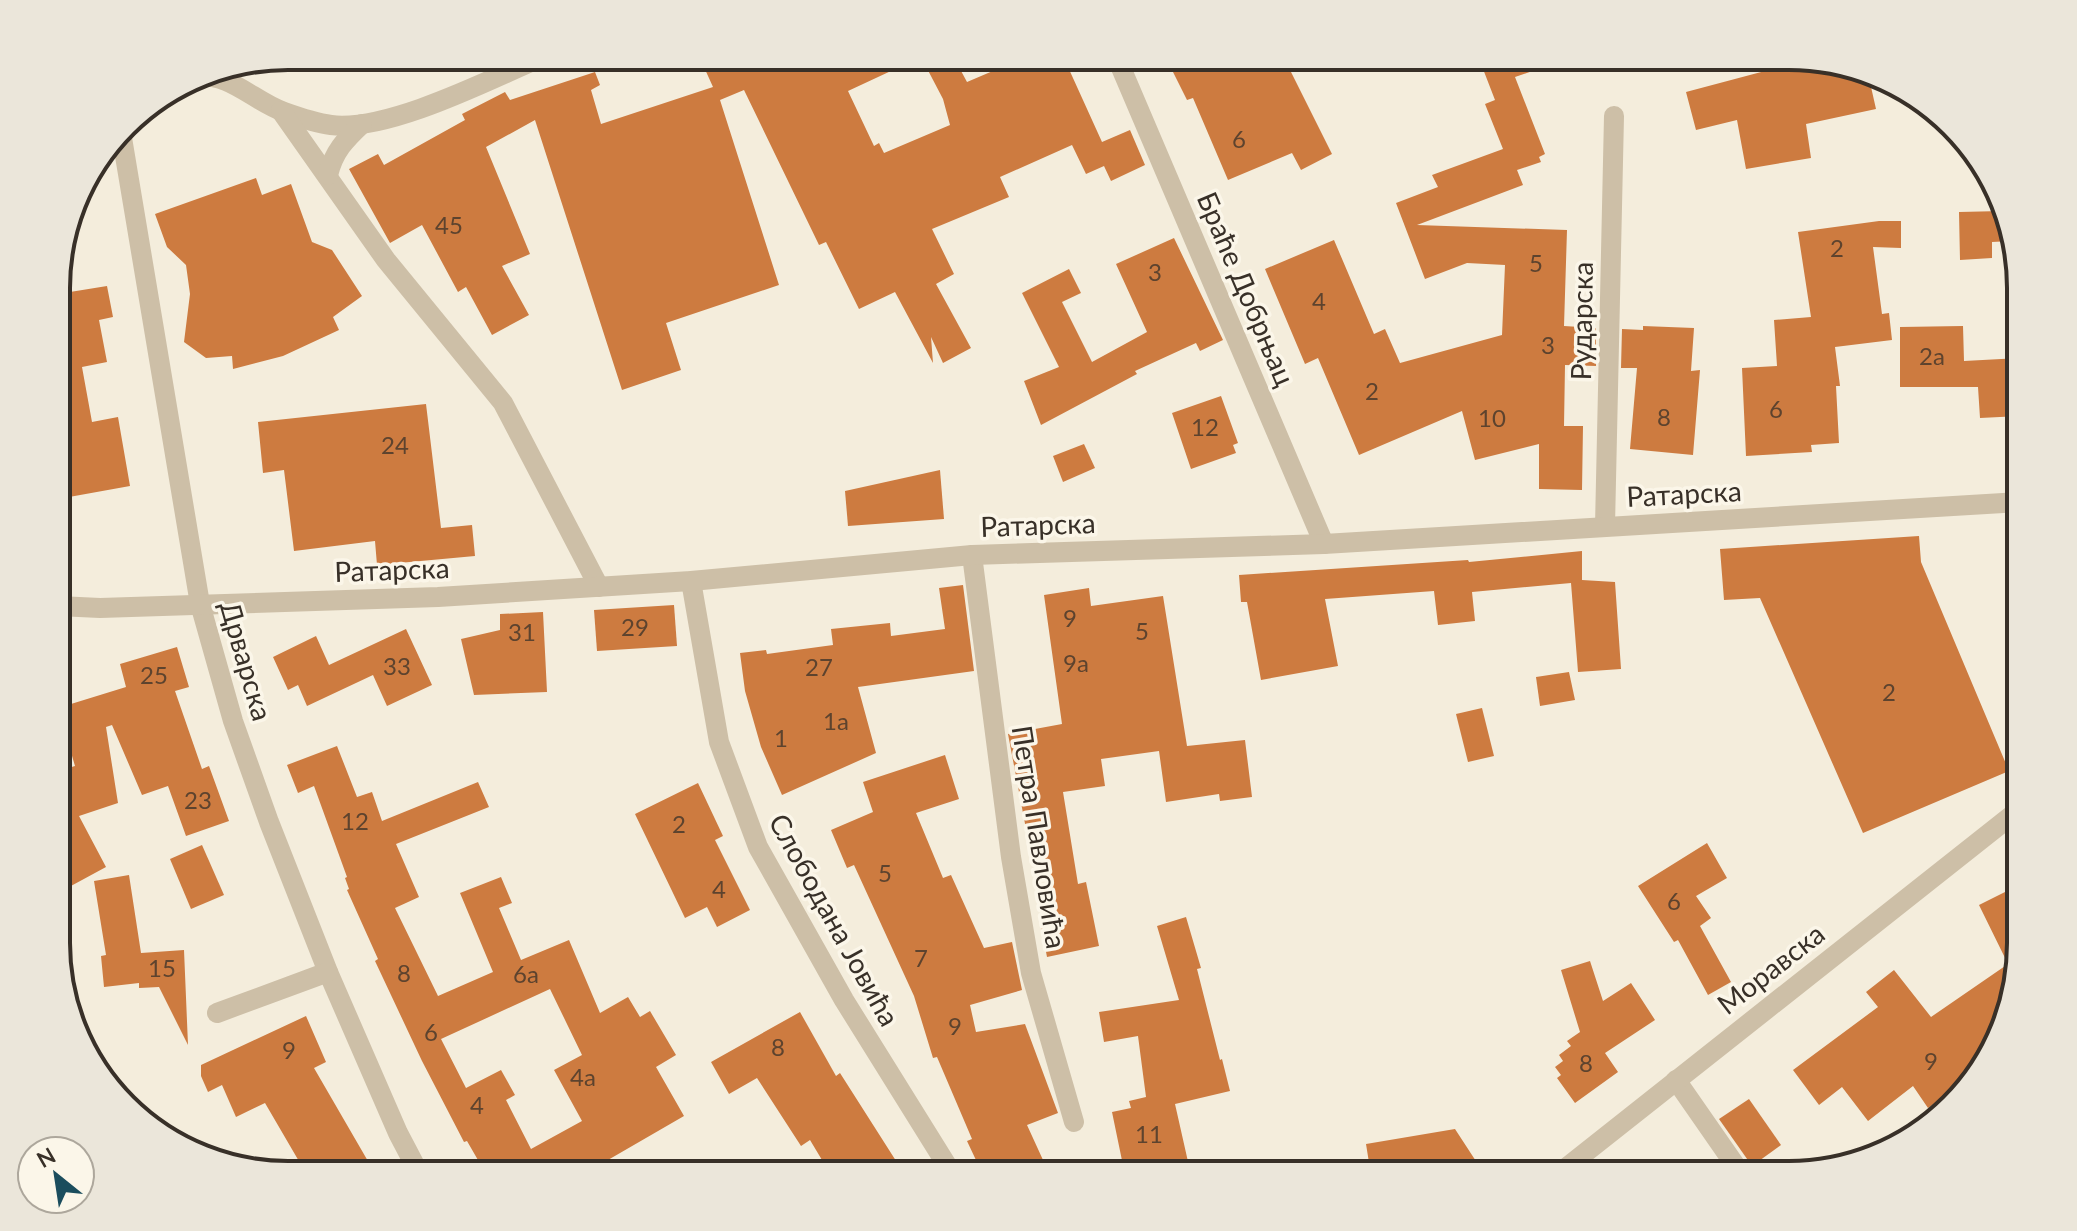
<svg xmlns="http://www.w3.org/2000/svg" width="2077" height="1231" viewBox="0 0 2077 1231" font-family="Lato,sans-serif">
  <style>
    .building { fill: #cd7b40; fill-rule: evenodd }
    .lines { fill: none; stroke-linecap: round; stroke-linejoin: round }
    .minor { stroke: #cdbfa7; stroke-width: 20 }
    .labels { text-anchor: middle; stroke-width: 7; stroke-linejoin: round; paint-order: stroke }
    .number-label { font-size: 24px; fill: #5d432e }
    .street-label { font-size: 28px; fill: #383028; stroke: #fbf6e9 }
    .rim { fill: none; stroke: #383028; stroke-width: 4 }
  </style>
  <rect width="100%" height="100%" fill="#f4eddc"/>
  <g class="building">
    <path d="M699,56H953L967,82L1028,56H1063L1102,142L1130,130L1145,165L1111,181L1104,166L1086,174L1072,145L1000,177L1009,197L932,229L954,274L936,284L971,348L943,363L931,337L933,363L895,292L859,309L826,242L819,245L744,90L720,100L779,285L666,323L681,370L622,390L535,120L486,147L530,254L502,266L529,315L492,335L466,287L458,292L422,225L390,243L349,169L378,154L384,165L465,120L462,114L505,92L510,100L595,72L600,85L591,90L601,124L713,87ZM921,57L943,99L950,125L884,153L879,143L874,146L848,91Z"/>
    <polygon points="1165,56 1249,56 1255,68 1283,56 1332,154 1301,170 1292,153 1228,180 1193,98 1187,100"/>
    <polygon points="1478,56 1564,56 1564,60 1515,77 1545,154 1539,157 1541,162 1517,170 1523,185 1417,225 1567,230 1564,326 1596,328 1596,366 1565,365 1564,426 1583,426 1582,490 1539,489 1539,444 1475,460 1462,411 1359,455 1318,358 1305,364 1265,269 1334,240 1374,334 1385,329 1400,363 1502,335 1505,265 1467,263 1425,279 1396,203 1438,187 1432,175 1503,149 1485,104 1495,100"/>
    <polygon points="1781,56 1869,78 1876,109 1806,124 1811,158 1746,169 1737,120 1696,130 1686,92 1784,66"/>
    <polygon points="256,178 262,195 291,184 312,242 332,250 362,296 333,317 339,330 283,356 233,369 232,356 206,358 184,342 190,294 186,265 167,247 155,214"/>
    <polygon points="2002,211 2011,241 1992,242 1992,258 1960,260 1959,212"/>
    <polygon points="1879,221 1901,221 1901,248 1873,247 1882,314 1889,313 1892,340 1835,347 1840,386 1836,386 1839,443 1811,445 1812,452 1746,456 1742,368 1777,366 1774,320 1811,317 1798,232"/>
    <polygon points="1174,238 1223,340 1200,351 1196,343 1135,371 1137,374 1041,425 1024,381 1059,367 1022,293 1069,269 1081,293 1062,302 1092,362 1147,332 1116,264"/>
    <polygon points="107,286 113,317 99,320 107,362 82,367 92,422 118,417 130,486 58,499 58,364 71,363 58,302 72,299 70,292"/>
    <polygon points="1643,326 1694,328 1691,371 1700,370 1693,455 1630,449 1637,368 1621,368 1622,329 1643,330"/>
    <polygon points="1963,326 1964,361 2020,358 2020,416 1980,418 1978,387 1900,387 1900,327"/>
    <polygon points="1221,396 1238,443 1233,445 1236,453 1191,469 1172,413"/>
    <polygon points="426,404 441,528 472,525 475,556 377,565 375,541 294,551 284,470 263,473 258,422"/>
    <polygon points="1084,444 1095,468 1063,482 1053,456"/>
    <polygon points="940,470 944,519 848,526 845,491"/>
    <polygon points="1919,536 1921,562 2009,771 1863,833 1760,598 1724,600 1720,549"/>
    <polygon points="1582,551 1582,580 1615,582 1621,669 1578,672 1571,583 1472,592 1475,621 1438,625 1434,591 1325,599 1338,666 1261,680 1247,602 1241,602 1239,575 1468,560 1469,562"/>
    <polygon points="963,585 974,671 858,687 876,753 782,795 761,747 745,691 740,653 766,650 767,654 833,645 831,629 890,623 891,636 945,629 939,588"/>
    <polygon points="1089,588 1091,606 1163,596 1187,746 1245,740 1252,797 1220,801 1219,794 1166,802 1159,751 1101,759 1105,786 1063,792 1078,884 1086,882 1099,946 1047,957 1040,920 1058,916 1042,848 1030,850 1008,734 1062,724 1044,595"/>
    <polygon points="674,605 677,646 597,651 594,610"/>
    <polygon points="543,612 547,692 474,695 461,639 500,630 500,614"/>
    <polygon points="406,629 432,685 387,706 373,675 307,706 298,685 288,690 273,657 316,636 329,665"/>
    <polygon points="177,647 189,687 175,691 202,769 209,766 229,821 186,836 168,786 142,795 112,725 106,727 118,803 79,816 106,867 58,893 58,771 75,766 58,708 126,687 120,664"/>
    <polygon points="1569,672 1575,700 1540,706 1536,677"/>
    <polygon points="1482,708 1494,756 1468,762 1456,714"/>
    <path d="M337,746L357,797L372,792L382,821L478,782L489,807L396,844L419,897L395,908L438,996L493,972L460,893L501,877L512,903L499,908L521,960L569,940L600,1013L628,997L640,1017L650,1011L676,1055L656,1067L684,1116L582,1175H483L486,1174L467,1141L464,1142L422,1061L375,961L378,959L347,890L349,889L345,878L347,877L314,786L298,793L287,765ZM550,989L582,1055L554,1070L582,1121L531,1149L506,1100L515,1095L501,1070L466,1088L441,1039Z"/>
    <polygon points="945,755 959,799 916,813 943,878 951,875 984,948 1012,942 1022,990 970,1005 976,1032 1025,1024 1058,1113 1027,1125 1043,1160 1013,1175 983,1175 967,1141 972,1139 937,1057 933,1058 914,996 854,865 847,868 831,830 873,812 863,782"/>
    <polygon points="698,783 723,836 715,840 750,910 717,927 707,907 685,918 635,814"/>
    <polygon points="1707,843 1727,878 1696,896 1711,918 1700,926 1731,982 1708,995 1678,940 1674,942 1638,886"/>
    <polygon points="202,845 224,895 191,909 170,859"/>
    <polygon points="129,875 141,953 184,950 188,1045 159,987 139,988 139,983 104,987 101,956 106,955 94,881"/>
    <polygon points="2021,884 2021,958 1992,1052 1969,1068 1974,1075 1928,1108 1913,1086 1868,1121 1842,1087 1819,1105 1793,1070 1878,1007 1866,992 1894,970 1931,1017 2008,964 1979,905"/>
    <polygon points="1186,917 1201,968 1197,969 1220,1060 1222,1059 1230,1091 1175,1104 1191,1175 1125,1175 1112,1112 1131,1108 1129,1101 1146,1097 1138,1036 1104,1042 1099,1012 1179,1000 1157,926"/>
    <polygon points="1590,961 1603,1001 1631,983 1655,1020 1605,1053 1618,1072 1575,1103 1557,1078 1561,1075 1555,1067 1563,1061 1559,1055 1571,1046 1567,1041 1580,1032 1561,970"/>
    <polygon points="800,1012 836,1076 840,1073 905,1175 831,1175 810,1140 801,1146 757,1078 729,1094 711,1062"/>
    <polygon points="306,1016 326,1062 314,1068 376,1175 307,1175 265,1103 236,1117 222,1085 208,1092 201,1076 201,1065"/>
    <polygon points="1749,1099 1781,1145 1752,1166 1719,1119"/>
    <polygon points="1455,1129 1485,1175 1451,1175 1444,1164 1371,1175 1366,1144"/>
  </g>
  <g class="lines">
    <g class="minor">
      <polyline points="1116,56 1324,544"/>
      <path d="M195,76C231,73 253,101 284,112C298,117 316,123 331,125C388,132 491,79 544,56"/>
      <polyline points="281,111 386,260 503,403 599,587"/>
      <polyline points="121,132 200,604 233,721 269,822 328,972 398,1133 420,1175"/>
      <path d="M328,175C334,151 345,140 362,124"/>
      <polyline points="1605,526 1614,116"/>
      <polyline points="972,555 1011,857 1031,973 1074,1122"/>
      <polyline points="691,581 719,742 758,847 844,1000 953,1175"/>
      <polyline points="58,606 100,608 438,597 691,581 972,555 1324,544 2020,502"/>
      <polyline points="217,1013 328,972"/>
      <polyline points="1676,1080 1742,1175"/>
      <polyline points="1557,1175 2021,808"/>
    </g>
  </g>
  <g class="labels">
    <g class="number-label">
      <text x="1239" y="148">6</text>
      <text x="449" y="234">45</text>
      <text x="1837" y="257">2</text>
      <text x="1536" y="272">5</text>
      <text x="1155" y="281">3</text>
      <text x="1319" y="310">4</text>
      <text x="1548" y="354">3</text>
      <text x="1932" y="365">2a</text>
      <text x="1372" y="400">2</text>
      <text x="1776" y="418">6</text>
      <text x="1664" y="426">8</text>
      <text x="1492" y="427">10</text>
      <text x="1205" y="436">12</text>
      <text x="395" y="454">24</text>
      <text x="1070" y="627">9</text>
      <text x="635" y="636">29</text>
      <text x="1142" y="640">5</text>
      <text x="522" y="641">31</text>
      <text x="1076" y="672">9a</text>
      <text x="397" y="675">33</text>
      <text x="819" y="676">27</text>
      <text x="154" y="684">25</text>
      <text x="1889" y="701">2</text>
      <text x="836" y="730">1a</text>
      <text x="781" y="747">1</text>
      <text x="198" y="809">23</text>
      <text x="355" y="830">12</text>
      <text x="679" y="833">2</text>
      <text x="885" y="882">5</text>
      <text x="719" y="898">4</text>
      <text x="1674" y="910">6</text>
      <text x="921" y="967">7</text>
      <text x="162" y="977">15</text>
      <text x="404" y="982">8</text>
      <text x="526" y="983">6a</text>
      <text x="955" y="1035">9</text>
      <text x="431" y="1041">6</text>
      <text x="778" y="1056">8</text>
      <text x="289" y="1059">9</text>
      <text x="1931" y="1070">9</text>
      <text x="1586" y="1072">8</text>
      <text x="583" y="1086">4a</text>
      <text x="477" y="1114">4</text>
      <text x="1149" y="1143">11</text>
    </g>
    <g class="street-label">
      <text transform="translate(1246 289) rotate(67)" y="10">Браће Добрњац</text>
      <text transform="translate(1582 321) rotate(-89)" y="10">Рударска</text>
      <text transform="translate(1684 494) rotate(-3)" y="10">Ратарска</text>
      <text transform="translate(1038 525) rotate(-2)" y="10">Ратарска</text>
      <text transform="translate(392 570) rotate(-2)" y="10">Ратарска</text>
      <text transform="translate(246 661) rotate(74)" y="10">Дрварска</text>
      <text transform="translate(1039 837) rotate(81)" y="10">Петра Павловића</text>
      <text transform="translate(834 920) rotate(61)" y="10">Слободана Јовића</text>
      <text transform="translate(1771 969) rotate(-38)" y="10">Моравска</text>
    </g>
  </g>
  <path d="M0 0H2077V1231H0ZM288 70H1789A218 218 0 0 1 2007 288V943A218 218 0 0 1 1789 1161H288A218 218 0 0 1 70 943V288A218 218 0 0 1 288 70Z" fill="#ebe6da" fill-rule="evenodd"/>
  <path class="rim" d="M288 70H1789A218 218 0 0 1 2007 288V943A218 218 0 0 1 1789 1161H288A218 218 0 0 1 70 943V288A218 218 0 0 1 288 70Z"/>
  <g transform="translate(56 1175) rotate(330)"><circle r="38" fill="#fbf6e9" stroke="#ada79c" stroke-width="2"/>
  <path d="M0-6L14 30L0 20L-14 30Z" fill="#1b4d5d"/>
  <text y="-12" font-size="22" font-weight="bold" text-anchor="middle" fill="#383028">N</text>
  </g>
</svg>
